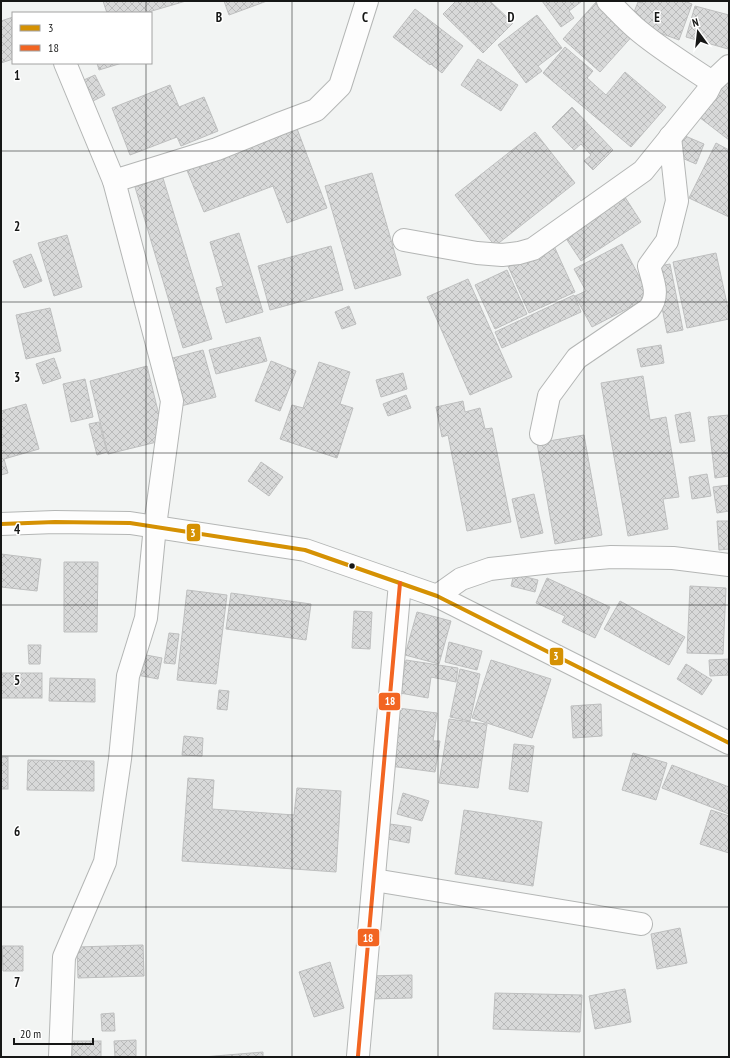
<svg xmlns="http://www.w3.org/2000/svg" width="730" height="1058" viewBox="0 0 730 1058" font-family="'PT Sans Narrow',sans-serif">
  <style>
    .building { fill: url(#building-cross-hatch); stroke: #bebfbf }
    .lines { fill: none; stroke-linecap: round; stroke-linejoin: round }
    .minor-casing { stroke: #b4b6b5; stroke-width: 24 }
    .minor { stroke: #fdfdfd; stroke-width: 22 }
    .bus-1-casing { stroke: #fff; stroke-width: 7 }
    .bus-2-casing { stroke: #fff; stroke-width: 7 }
    .bus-1 { stroke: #d59103; stroke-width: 4 }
    .bus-2 { stroke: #f26522; stroke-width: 4 }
    .grid { fill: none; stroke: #161716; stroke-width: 1; stroke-opacity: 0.55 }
    .bus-dot { fill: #161716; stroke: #fff; stroke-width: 1.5 }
    .grid-label { font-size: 13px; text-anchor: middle; font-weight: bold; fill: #161716; stroke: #fff; stroke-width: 3; stroke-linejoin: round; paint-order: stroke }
    .line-badge { stroke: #fff; stroke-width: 1.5 }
    .badge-label { font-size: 11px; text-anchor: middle; font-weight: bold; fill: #fff }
  </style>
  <defs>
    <pattern id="building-cross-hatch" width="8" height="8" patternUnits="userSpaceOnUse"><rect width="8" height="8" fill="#d8d9d9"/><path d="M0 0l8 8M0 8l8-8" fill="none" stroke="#b9baba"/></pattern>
  </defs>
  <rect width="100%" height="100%" fill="#f2f4f3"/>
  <g class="building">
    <polygon points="103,1 186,1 145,13 107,13"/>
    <polygon points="224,1 267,1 229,15"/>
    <polygon points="456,1 490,1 513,23 483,53 443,14"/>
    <polygon points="542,1 582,1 569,11 574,18 561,27"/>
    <polygon points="597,1 600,1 635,33 600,72 563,39"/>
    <polygon points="642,1 684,1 692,4 679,40 630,22 638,2 642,3"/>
    <polygon points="695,6 729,15 729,45 728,49 686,37"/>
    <polygon points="415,9 463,46 442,73 431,64 430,65 393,37"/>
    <polygon points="537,15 562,48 538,66 542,71 526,83 498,45"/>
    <polygon points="13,17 13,59 1,63 1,21"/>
    <polygon points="565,47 593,71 587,78 606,95 625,72 666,107 631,147 543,73"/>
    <polygon points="478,59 518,85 501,111 461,85"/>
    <polygon points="97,63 122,63 99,70"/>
    <polygon points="95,75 105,95 87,104 77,83"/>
    <polygon points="729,78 729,140 699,117"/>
    <polygon points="170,85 179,107 204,97 218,131 181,146 177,137 130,155 112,108"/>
    <polygon points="572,107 613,150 593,170 584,161 591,155 581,144 574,150 552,127"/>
    <polygon points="296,126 327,208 287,223 273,186 204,212 186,168"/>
    <polygon points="535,132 575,183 495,246 455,195"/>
    <polygon points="683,135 704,144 696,164 675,155"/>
    <polygon points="716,143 729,150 729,217 689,198"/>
    <polygon points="372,173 401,275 355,289 325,186"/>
    <polygon points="163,178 212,339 183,348 135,187"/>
    <polygon points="623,194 641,222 581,261 565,237"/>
    <polygon points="239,233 263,312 226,323 216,288 223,286 210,242"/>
    <polygon points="67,235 82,287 54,296 38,243"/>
    <polygon points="622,244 650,297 592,327 575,296 586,291 574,269"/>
    <polygon points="331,246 343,290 270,310 258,266"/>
    <polygon points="554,246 575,292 529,313 508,266"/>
    <polygon points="716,253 729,313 729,319 687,328 673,262"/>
    <polygon points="31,254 42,281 24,288 13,261"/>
    <polygon points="670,264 683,330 667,333 654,267"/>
    <polygon points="507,270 527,314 495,329 475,285"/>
    <polygon points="468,279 512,377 470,395 427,297"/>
    <polygon points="574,295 581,312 502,348 495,332"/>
    <polygon points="349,306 356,324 342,329 335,312"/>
    <polygon points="50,308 61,351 26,359 16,315"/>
    <polygon points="260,337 267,361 216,374 209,350"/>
    <polygon points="661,345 664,363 641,367 637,349"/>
    <polygon points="203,350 216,397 181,406 169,359"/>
    <polygon points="54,358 61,378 43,384 36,364"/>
    <polygon points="271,361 296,371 280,411 255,401"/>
    <polygon points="319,362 350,372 340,404 353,408 337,458 280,439 292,405 303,408"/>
    <polygon points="147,366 165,440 108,454 90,381"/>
    <polygon points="403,373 407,389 381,397 376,380"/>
    <polygon points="643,376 650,420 666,417 679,497 663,499 668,529 628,536 601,383"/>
    <polygon points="85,379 93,417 71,422 63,384"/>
    <polygon points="406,395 411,408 388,416 383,404"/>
    <polygon points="463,401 465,412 480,408 485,429 492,428 511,522 467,531 448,435 442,437 436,407"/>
    <polygon points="26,404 39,449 4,459 8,473 1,475 1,411"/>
    <polygon points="690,412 695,441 680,443 675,415"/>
    <polygon points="729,415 729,476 715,478 708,417"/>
    <polygon points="99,422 107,452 97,455 89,424"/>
    <polygon points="584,435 602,535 555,544 537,443"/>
    <polygon points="261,462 283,477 269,496 248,481"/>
    <polygon points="707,474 711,496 692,499 689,477"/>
    <polygon points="729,485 729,511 717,513 713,487"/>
    <polygon points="534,494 543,533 521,538 512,499"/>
    <polygon points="717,521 729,521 729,549 719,550"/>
    <polygon points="1,554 41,559 37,591 1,587"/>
    <polygon points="64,562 98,562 97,632 64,632"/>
    <polygon points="514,574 538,580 535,592 511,586"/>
    <polygon points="547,578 610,607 595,638 562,622 565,616 536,603"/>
    <polygon points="690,586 726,588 723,654 687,653"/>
    <polygon points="187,590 227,595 216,684 177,680"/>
    <polygon points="231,593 311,604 306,640 226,629"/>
    <polygon points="620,601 685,637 669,665 604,629"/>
    <polygon points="354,611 372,612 370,649 352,648"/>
    <polygon points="417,612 451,621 439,664 405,655"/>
    <polygon points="169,633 179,634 175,664 164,663"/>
    <polygon points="449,642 482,651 477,670 445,662"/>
    <polygon points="28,645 41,645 40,664 29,664"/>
    <polygon points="141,654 162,658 158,679 137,675"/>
    <polygon points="729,659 729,675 710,676 709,660"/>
    <polygon points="406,660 458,668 456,682 431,677 428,698 400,693"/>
    <polygon points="491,660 551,679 532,738 472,718"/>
    <polygon points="686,664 712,680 702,695 677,679"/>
    <polygon points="460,669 480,674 470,721 450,717"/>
    <rect x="1" y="673" width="41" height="25"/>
    <polygon points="50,678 95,679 95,702 49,701"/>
    <polygon points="219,690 229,691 227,710 217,709"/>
    <polygon points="601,704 602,736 573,738 571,706"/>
    <polygon points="398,708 437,713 433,741 440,741 435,772 390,766"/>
    <polygon points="449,719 487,724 478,788 439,783"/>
    <polygon points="184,736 203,738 202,756 182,755"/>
    <polygon points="514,744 534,746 528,792 509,789"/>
    <polygon points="633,753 667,763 656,800 622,790"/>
    <rect x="1" y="757" width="7" height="32"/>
    <polygon points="28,760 94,761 94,791 27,790"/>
    <polygon points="672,765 729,787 729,814 662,788"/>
    <polygon points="188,778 214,780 212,809 294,815 297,788 341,791 336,872 182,861"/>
    <polygon points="403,793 429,801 422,821 397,814"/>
    <polygon points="464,810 542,822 533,886 455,874"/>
    <polygon points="711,810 729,816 729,853 700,844"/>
    <polygon points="390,824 411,827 409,843 388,839"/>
    <polygon points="680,928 687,963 657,969 651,934"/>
    <polygon points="143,945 144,976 78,978 77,947"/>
    <polygon points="2,946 23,946 23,971 3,971"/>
    <polygon points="330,962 344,1008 314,1017 299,972"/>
    <polygon points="412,975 412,998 368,999 367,976"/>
    <polygon points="625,989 631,1022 595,1029 589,996"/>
    <polygon points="495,993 582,995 580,1032 493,1029"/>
    <polygon points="114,1013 115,1031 102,1031 101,1014"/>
    <polygon points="136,1040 136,1057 115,1057 114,1041"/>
    <rect x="72" y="1041" width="29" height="16"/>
    <polygon points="263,1052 263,1057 203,1057"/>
  </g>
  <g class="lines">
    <defs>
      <g id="minor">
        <path d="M608,1C618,11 628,22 639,31C662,50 688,66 712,82"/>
        <polyline points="114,181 217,149 279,124 316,110 340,86 367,1"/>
        <polyline points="404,240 477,253 502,255 519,253 533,249 643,171 707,92 712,82 729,66"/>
        <path d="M541,434L549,396L577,358L649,309C660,295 653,282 649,266L667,241L677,201L670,137"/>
        <polyline points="1,524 55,522 130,523 305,550 437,596 729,743"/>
        <polyline points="437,596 461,579 490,569 552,562 611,557 673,558 729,565"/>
        <polyline points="374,880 641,924"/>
        <polyline points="358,1056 400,583"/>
        <polyline points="60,1057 64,957 105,862 120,759 128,676 146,618 155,526 172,401 114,181 65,63"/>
      </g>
    </defs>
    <use href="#minor" class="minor-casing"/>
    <use href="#minor" class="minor"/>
    <defs>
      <polyline id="bus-1" points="1,524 55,522 130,523 305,550 437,596 729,743"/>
      <polyline id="bus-2" points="358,1056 400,583"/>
    </defs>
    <use href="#bus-1" class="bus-1-casing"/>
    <use href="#bus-2" class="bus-2-casing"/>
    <use href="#bus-1" class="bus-1"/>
    <use href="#bus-2" class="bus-2"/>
  </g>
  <path class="grid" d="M146,1V13M292,1V1057M438,1V1057M584,1V1057M146,63V1057M1,151H729M1,302H729M1,453H729M1,605H729M1,756H729M1,907H729"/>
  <circle class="bus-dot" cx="352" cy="566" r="3.5"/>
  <g class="grid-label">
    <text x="219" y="22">B</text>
    <text x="365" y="22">C</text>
    <text x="511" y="22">D</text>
    <text x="657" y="22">E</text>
    <text x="17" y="80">1</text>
    <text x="17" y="231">2</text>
    <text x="17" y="382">3</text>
    <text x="17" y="534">4</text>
    <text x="17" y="685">5</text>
    <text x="17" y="836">6</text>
    <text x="17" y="987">7</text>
  </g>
  <g class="line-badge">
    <rect x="186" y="523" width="15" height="19" rx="4" fill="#d59103"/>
    <rect x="549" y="647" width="15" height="19" rx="4" fill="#d59103"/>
    <rect x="378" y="692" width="23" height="19" rx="4" fill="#f26522"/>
    <rect x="357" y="928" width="23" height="19" rx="4" fill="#f26522"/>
  </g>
  <g class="badge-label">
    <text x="193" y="537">3</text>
    <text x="556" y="660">3</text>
    <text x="390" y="705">18</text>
    <text x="368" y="942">18</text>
  </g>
  <rect width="730" height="1058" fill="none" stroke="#161716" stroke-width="4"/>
  <rect x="12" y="12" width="140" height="52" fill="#ffffff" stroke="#a2a2a2"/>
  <rect x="20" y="25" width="20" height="6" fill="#d59103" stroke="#a2a2a2"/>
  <text x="48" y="32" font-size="12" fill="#161716">3</text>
  <rect x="20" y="45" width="20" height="6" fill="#f26522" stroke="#a2a2a2"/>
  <text x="48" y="52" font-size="12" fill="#161716">18</text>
  <g transform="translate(698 32) rotate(345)" stroke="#ffffff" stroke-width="3" paint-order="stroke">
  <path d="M0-3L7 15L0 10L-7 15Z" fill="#161716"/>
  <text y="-6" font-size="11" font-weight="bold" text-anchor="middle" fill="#161716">N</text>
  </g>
  <path d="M14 1038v6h79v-6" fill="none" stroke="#161716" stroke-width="2"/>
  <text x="20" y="1038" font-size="12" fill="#161716" stroke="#ffffff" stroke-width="3" paint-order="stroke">20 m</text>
</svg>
